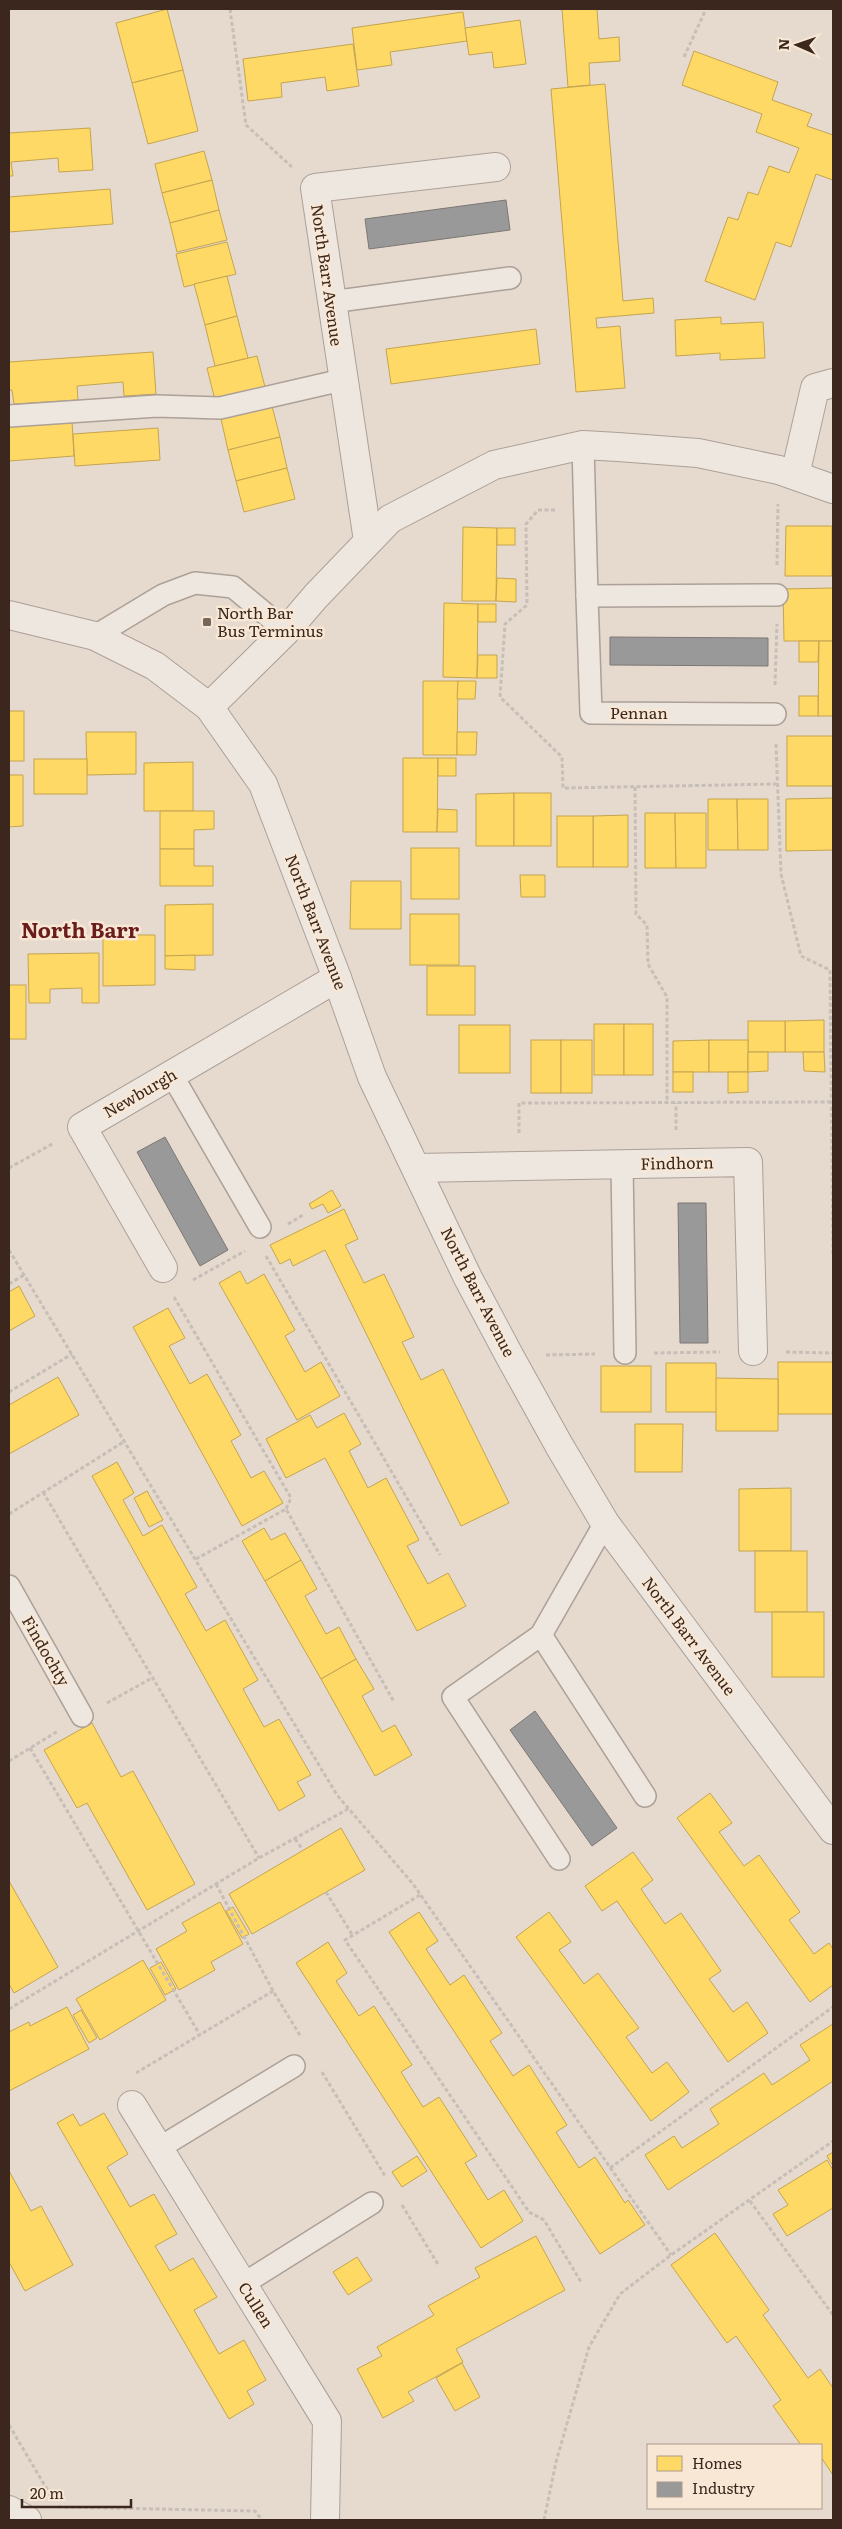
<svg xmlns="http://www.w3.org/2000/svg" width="842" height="2529" viewBox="0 0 842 2529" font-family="Literata,serif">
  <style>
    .homes { fill: #ffd966; stroke: #c4a450 }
    .industry { fill: #999; stroke: #7d7774 }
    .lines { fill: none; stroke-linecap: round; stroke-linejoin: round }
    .service-casing { stroke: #aca097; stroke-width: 24 }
    .minor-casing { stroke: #aca097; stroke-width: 30 }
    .tertiary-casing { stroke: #aca097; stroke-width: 30 }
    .path { stroke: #c7beb7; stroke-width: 3; stroke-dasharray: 4 2.5; stroke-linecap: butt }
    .service { stroke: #eee7e0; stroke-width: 21 }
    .minor { stroke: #eee7e0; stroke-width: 28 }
    .tertiary { stroke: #eee7e0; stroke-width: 28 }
    .poi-dot { fill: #77665c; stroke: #f7e7d4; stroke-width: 2 }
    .labels { text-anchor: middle; stroke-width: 5; stroke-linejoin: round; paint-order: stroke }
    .street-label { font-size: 16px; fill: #3b271e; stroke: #f7e7d4 }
    .poi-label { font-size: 16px; fill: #3b271e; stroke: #f7e7d4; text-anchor: start }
    .district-label { font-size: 21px; font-weight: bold; fill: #6a1d1c; stroke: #f7e7d4 }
  </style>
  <rect width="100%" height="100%" fill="#e6dace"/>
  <g class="homes">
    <polygon points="167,9 183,70 132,83 116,23"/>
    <polygon points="562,9 597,9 599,39 619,37 620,61 589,63 590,85 568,87"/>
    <polygon points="463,12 467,41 390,52 392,65 357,70 352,28"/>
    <polygon points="520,20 526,64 494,68 492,52 469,55 465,28"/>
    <polygon points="353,44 359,86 327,91 325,77 281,83 282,97 248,101 243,59"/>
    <polygon points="694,51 778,82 772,100 812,114 807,126 833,135 833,180 816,174 791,247 776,242 755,300 705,281 728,217 738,220 748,192 758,195 769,166 789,173 799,148 756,132 762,114 682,85"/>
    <polygon points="183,70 198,131 148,144 132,83"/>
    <polygon points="605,84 623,301 653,298 654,313 596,318 597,328 620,326 625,388 576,392 551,89"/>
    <polygon points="90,128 93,170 59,172 58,158 11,162 13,176 9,176 9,133"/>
    <polygon points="204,151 212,180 162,193 155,164"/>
    <polygon points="212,180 219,210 170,223 162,193"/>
    <polygon points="110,189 113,224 9,232 9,197"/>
    <polygon points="219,210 227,240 177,252 170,223"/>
    <polygon points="227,242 236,274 184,287 176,254"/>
    <polygon points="227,276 237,316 205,325 194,284"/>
    <polygon points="237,316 248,358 215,366 205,325"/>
    <polygon points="721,317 721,324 763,322 765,358 720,360 720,353 676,356 675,320"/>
    <polygon points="536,329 540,364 391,384 386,349"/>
    <polygon points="153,352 156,394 124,396 123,382 77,386 78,400 14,404 12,390 9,390 9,362"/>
    <polygon points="257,356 265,387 215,400 207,368"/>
    <polygon points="272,406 280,437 228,450 221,419"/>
    <polygon points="72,421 74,456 9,461 9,425"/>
    <polygon points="158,428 160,460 75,466 73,434"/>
    <polygon points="280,437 287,468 236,481 228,450"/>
    <polygon points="287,468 295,499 244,512 236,481"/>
    <polygon points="786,526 832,526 832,576 785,576"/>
    <polygon points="463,527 497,528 496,601 462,601"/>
    <rect x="497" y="528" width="18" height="17"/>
    <polygon points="497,578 516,579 516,602 496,601"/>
    <polygon points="833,588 833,641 784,641 783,589"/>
    <polygon points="444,603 478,604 477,678 443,677"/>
    <rect x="478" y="604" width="18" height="18"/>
    <polygon points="799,641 819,641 818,662 799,662"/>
    <polygon points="819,641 833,641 833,716 818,716"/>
    <polygon points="478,655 497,655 497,678 477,678"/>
    <polygon points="423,681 458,681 457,755 423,755"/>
    <polygon points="458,681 476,681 475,699 457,699"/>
    <rect x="799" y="696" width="19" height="20"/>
    <rect x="9" y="711" width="15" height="50"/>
    <polygon points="86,732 136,732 136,774 87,775"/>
    <polygon points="457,732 477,732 476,755 457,755"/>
    <rect x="787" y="736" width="46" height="50"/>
    <polygon points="403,758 438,758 437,832 403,832"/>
    <rect x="438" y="758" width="18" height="18"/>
    <rect x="34" y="759" width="53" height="35"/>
    <polygon points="193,762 193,811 144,811 144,763"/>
    <polygon points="9,775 23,775 23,826 9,827"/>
    <polygon points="514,793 514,846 476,846 476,794"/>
    <rect x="514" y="793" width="37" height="53"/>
    <polygon points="833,798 833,850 786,851 786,799"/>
    <polygon points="708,799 737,799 738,850 708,850"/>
    <polygon points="737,799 768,799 768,850 738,850"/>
    <polygon points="438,809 457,810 457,832 437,832"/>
    <polygon points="160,811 214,811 214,829 194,830 194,849 160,849"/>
    <polygon points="645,813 675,813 676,868 645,868"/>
    <polygon points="675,813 706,813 706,868 676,868"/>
    <polygon points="628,815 628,867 593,867 593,816"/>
    <rect x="557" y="816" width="36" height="51"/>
    <rect x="411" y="848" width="48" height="51"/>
    <polygon points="160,849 194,849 194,866 213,866 213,886 160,886"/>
    <polygon points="520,875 545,875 545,897 521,897"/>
    <polygon points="351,881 401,881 401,929 350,929"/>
    <polygon points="213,904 213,955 165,956 165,905"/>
    <rect x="410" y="914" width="49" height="51"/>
    <polygon points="103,935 155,935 155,985 103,986"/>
    <polygon points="99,953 99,1003 82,1003 82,988 50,989 50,1003 29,1003 28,954"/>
    <polygon points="195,955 195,970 165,969 165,956"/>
    <rect x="427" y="966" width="48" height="49"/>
    <rect x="9" y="985" width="17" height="54"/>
    <polygon points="824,1020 824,1052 785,1052 785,1021"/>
    <rect x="748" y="1021" width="37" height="31"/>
    <rect x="594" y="1024" width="30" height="51"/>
    <rect x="624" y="1024" width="29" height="51"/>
    <rect x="459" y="1025" width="51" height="48"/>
    <rect x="531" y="1040" width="30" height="53"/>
    <rect x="561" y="1040" width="31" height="53"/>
    <polygon points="709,1040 709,1072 673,1072 673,1041"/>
    <rect x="709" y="1040" width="39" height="32"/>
    <polygon points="748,1052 768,1052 768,1071 748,1072"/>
    <polygon points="803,1052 824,1052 825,1072 804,1071"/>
    <rect x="673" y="1072" width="20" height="20"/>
    <polygon points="728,1072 748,1072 748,1092 728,1093"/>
    <polygon points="332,1190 341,1206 328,1213 323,1204 312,1209 309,1204"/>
    <polygon points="344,1209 358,1239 345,1245 364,1283 384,1274 414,1337 402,1342 421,1380 443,1369 509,1503 461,1526 325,1250 293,1266 290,1259 280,1264 270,1245"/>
    <polygon points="240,1271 247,1284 264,1274 295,1330 285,1336 305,1372 321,1362 340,1396 297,1420 219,1283"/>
    <polygon points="19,1286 35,1316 9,1331 9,1292"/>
    <polygon points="168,1308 185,1338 169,1346 190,1384 207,1374 241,1435 231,1441 251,1478 264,1471 283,1503 242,1526 133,1327"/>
    <rect x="778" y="1362" width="55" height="52"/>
    <polygon points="666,1363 716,1363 717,1412 666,1412"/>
    <rect x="601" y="1366" width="50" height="46"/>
    <polygon points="58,1377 79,1415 9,1454 9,1405"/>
    <polygon points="716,1378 778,1379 778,1431 716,1431"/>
    <polygon points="344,1413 361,1444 349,1451 368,1488 386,1478 419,1540 407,1546 428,1584 448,1573 466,1606 417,1631 325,1458 286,1478 266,1439 310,1415 317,1428"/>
    <polygon points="635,1424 683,1424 682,1472 635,1472"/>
    <polygon points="117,1462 134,1493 123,1500 143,1536 162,1525 197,1587 185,1594 206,1631 225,1620 258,1680 243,1689 264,1727 279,1719 311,1775 297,1782 305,1796 279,1811 92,1476"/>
    <polygon points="791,1488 791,1551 739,1551 739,1489"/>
    <polygon points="147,1491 163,1520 149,1527 134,1498"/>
    <polygon points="264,1528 271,1540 285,1533 301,1560 265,1581 242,1541"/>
    <rect x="755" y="1551" width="52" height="61"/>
    <polygon points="301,1560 317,1589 305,1596 326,1634 339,1627 356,1659 321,1679 265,1581"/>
    <rect x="772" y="1612" width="52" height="65"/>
    <polygon points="356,1659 374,1689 362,1696 382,1732 395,1725 412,1755 375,1776 321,1679"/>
    <polygon points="92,1723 121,1777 133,1771 195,1884 147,1910 87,1803 77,1808 44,1750"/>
    <polygon points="710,1793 732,1823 719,1832 744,1866 759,1855 800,1912 789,1920 814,1954 829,1943 833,1949 833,1985 810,2002 677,1818"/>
    <polygon points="341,1828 365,1870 252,1934 229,1894"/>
    <polygon points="633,1852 653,1880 641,1889 665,1924 681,1913 721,1971 709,1979 733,2012 747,2002 768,2033 728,2062 617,1901 602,1911 585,1886"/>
    <polygon points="9,1881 58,1967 14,1993 9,1984"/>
    <polygon points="220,1902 243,1944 211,1962 215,1970 179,1990 156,1949 187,1931 182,1923"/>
    <polygon points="233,1907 249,1934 242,1938 226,1911"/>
    <polygon points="419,1912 438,1941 426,1949 450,1985 464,1975 502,2033 490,2041 513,2076 529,2065 567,2125 556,2132 579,2168 595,2157 625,2203 628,2200 645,2225 600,2254 389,1932"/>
    <polygon points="549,1912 571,1942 559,1950 584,1984 598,1973 639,2028 626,2037 652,2073 667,2062 689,2092 651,2121 516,1937"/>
    <polygon points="328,1942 347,1973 336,1981 359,2016 374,2006 412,2065 401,2072 423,2107 439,2097 477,2156 465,2163 488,2200 504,2190 523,2221 481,2248 296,1963"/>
    <polygon points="143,1960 166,2000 100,2040 76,1999"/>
    <polygon points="161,1962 176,1989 165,1995 150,1968"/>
    <polygon points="67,2007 89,2049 9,2091 9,2032 29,2022 30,2026"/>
    <polygon points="81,2010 97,2038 89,2043 73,2015"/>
    <polygon points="833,2024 833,2081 668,2190 645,2155 674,2136 682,2148 719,2124 710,2109 764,2073 772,2085 810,2060 800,2045"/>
    <polygon points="104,2113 128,2154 107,2167 130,2207 154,2194 177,2234 155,2246 170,2271 193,2258 217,2297 194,2310 219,2354 244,2340 266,2380 247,2391 254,2404 229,2419 57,2123 73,2114 80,2126"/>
    <polygon points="833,2152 833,2166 827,2156"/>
    <polygon points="417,2156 427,2171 402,2187 392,2172"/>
    <polygon points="827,2160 833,2170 833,2208 787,2236 773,2214 788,2205 778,2190"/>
    <polygon points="9,2171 31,2211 41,2206 73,2265 25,2291 9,2262"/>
    <polygon points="715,2233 769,2310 763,2315 808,2378 820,2369 833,2388 833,2475 821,2457 821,2445 801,2445 773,2406 781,2400 736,2336 727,2343 671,2265"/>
    <polygon points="536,2236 565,2290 456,2349 463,2362 408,2392 414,2401 383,2418 357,2369 382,2356 377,2347 434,2315 428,2306 480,2277 475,2268"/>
    <polygon points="357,2257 372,2280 348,2295 333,2272"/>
    <polygon points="462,2363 480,2397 455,2411 436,2378"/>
  </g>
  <g class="industry">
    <polygon points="506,200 510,230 369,249 365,219"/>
    <polygon points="610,637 768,638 768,666 610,665"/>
    <polygon points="165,1137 228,1250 200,1266 137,1152"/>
    <polygon points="678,1203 706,1203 708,1343 680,1343"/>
    <polygon points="535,1711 617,1828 592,1846 510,1730"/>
  </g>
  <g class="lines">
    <defs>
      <g id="service">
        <polyline points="331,302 510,278"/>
        <polyline points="9,416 157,406 220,408 342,380"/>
        <polyline points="583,445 587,596 777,595"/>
        <polyline points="587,596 591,713 775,714"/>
        <polyline points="95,636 163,595 195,583 233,587 286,631"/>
        <polyline points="172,1075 260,1227"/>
        <polyline points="622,1164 625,1353"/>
        <polyline points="9,1586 82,1716"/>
        <polyline points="541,1635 645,1796"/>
        <polyline points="559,1859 453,1697 541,1635 605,1523"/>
        <polyline points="159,2148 294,2066"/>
        <polyline points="243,2284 372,2203"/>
      </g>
      <g id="minor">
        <polyline points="795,475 815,388 833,383"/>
        <polyline points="368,541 315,188 496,167"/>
        <polyline points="9,615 95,636 155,666 209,707 263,784 337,978 372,1077 468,1278 509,1355 560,1447 605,1523 833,1830"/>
        <polyline points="209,707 286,631 316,596 390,519 494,465 583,445 618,447 698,453 779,470 833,489"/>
        <polyline points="417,1168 748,1162 753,1351"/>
        <polyline points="163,1268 82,1127 337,978"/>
        <polyline points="132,2105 327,2421 325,2520"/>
      </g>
      <polyline id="tertiary" points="9,2510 27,2520"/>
    </defs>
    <use href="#service" class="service-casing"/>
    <use href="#minor" class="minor-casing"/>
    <use href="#tertiary" class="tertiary-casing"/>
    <g class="path">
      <polyline points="230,9 246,125 292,167"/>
      <polyline points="684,57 706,9"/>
      <polyline points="555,510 538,510 526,524 527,605 505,624 500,697 562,757 563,788 777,784"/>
      <polyline points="777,565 778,504"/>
      <polyline points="775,685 777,624"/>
      <polyline points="776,744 781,874 801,956 830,970 833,1255"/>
      <polyline points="635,787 636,914 647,925 648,964 667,997 667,1103"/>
      <polyline points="676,1130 676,1103"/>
      <polyline points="519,1133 519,1103 832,1102"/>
      <polyline points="9,1168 54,1143"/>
      <polyline points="288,1224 303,1215"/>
      <polyline points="9,1250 337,1795 413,1884 671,2255"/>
      <polyline points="266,1256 440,1555"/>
      <polyline points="193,1280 245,1251"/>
      <polyline points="9,1284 24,1275"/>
      <polyline points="174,1297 291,1498 286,1509"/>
      <polyline points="786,1352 833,1353"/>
      <polyline points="654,1353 720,1352"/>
      <polyline points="546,1355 595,1354"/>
      <polyline points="9,1392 72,1354"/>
      <polyline points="43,1492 259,1858"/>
      <polyline points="9,1514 125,1441"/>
      <polyline points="196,1559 286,1509 394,1702"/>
      <polyline points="107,1703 152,1678"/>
      <polyline points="30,1748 200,2035"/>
      <polyline points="9,1761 58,1731"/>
      <polyline points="295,1839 303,1850"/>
      <polyline points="216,1884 273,1991 301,2037"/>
      <polyline points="326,1892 353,1936"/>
      <polyline points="420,1895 345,1940 529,2212 544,2220 581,2282"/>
      <polyline points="9,2009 259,1858 348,1809"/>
      <polyline points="322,2072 385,2176"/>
      <polyline points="136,2073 273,1991"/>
      <polyline points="610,2168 833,2007"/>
      <polyline points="750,2201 833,2315"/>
      <polyline points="402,2205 439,2266"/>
      <polyline points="9,2425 51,2496"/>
      <polyline points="58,2507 255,2511 262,2520"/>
      <polyline points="544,2520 556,2462 589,2347 620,2294 671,2255 833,2141"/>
    </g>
    <use href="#service" class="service"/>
    <use href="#minor" class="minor"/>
    <use href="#tertiary" class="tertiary"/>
  </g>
  <rect class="poi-dot" x="202" y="617" width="10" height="10" rx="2.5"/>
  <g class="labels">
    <g class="street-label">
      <text transform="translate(327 275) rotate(82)" y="6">North Barr Avenue</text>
      <text x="639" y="719">Pennan</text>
      <text transform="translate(316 922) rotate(69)" y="6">North Barr Avenue</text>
      <text transform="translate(140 1093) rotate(-30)" y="6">Newburgh</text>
      <text transform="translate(677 1163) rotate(-1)" y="6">Findhorn</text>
      <text transform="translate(478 1292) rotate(63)" y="6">North Barr Avenue</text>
      <text transform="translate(689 1636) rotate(53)" y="6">North Barr Avenue</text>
      <text transform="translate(46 1651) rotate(60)" y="6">Findochty</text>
      <text transform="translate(256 2305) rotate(58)" y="6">Cullen</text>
    </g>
    <g class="poi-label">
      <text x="217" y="619">North Bar<tspan x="217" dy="18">Bus Terminus</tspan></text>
    </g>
    <g class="district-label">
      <text x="80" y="938">North Barr</text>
    </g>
  </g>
  <rect width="842" height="2529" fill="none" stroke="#3b271e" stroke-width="20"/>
  <rect x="647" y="2444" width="175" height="65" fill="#f7e7d4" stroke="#ac9a8b"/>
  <rect x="657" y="2456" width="25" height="15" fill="#ffd966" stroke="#ac9a8b"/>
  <text x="692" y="2469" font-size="15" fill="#3b271e">Homes</text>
  <rect x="657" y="2482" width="25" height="15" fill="#999999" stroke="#ac9a8b"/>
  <text x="692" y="2494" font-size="15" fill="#3b271e">Industry</text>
  <g transform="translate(797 45) rotate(272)" stroke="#f7e7d4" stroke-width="4" paint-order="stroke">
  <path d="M0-4L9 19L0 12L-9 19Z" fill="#3b271e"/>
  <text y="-8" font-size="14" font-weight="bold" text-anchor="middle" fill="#3b271e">N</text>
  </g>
  <path d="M22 2499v8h109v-8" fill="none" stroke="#3b271e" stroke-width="2.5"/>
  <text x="30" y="2499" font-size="15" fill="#3b271e" stroke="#f7e7d4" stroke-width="4" paint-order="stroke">20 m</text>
</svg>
